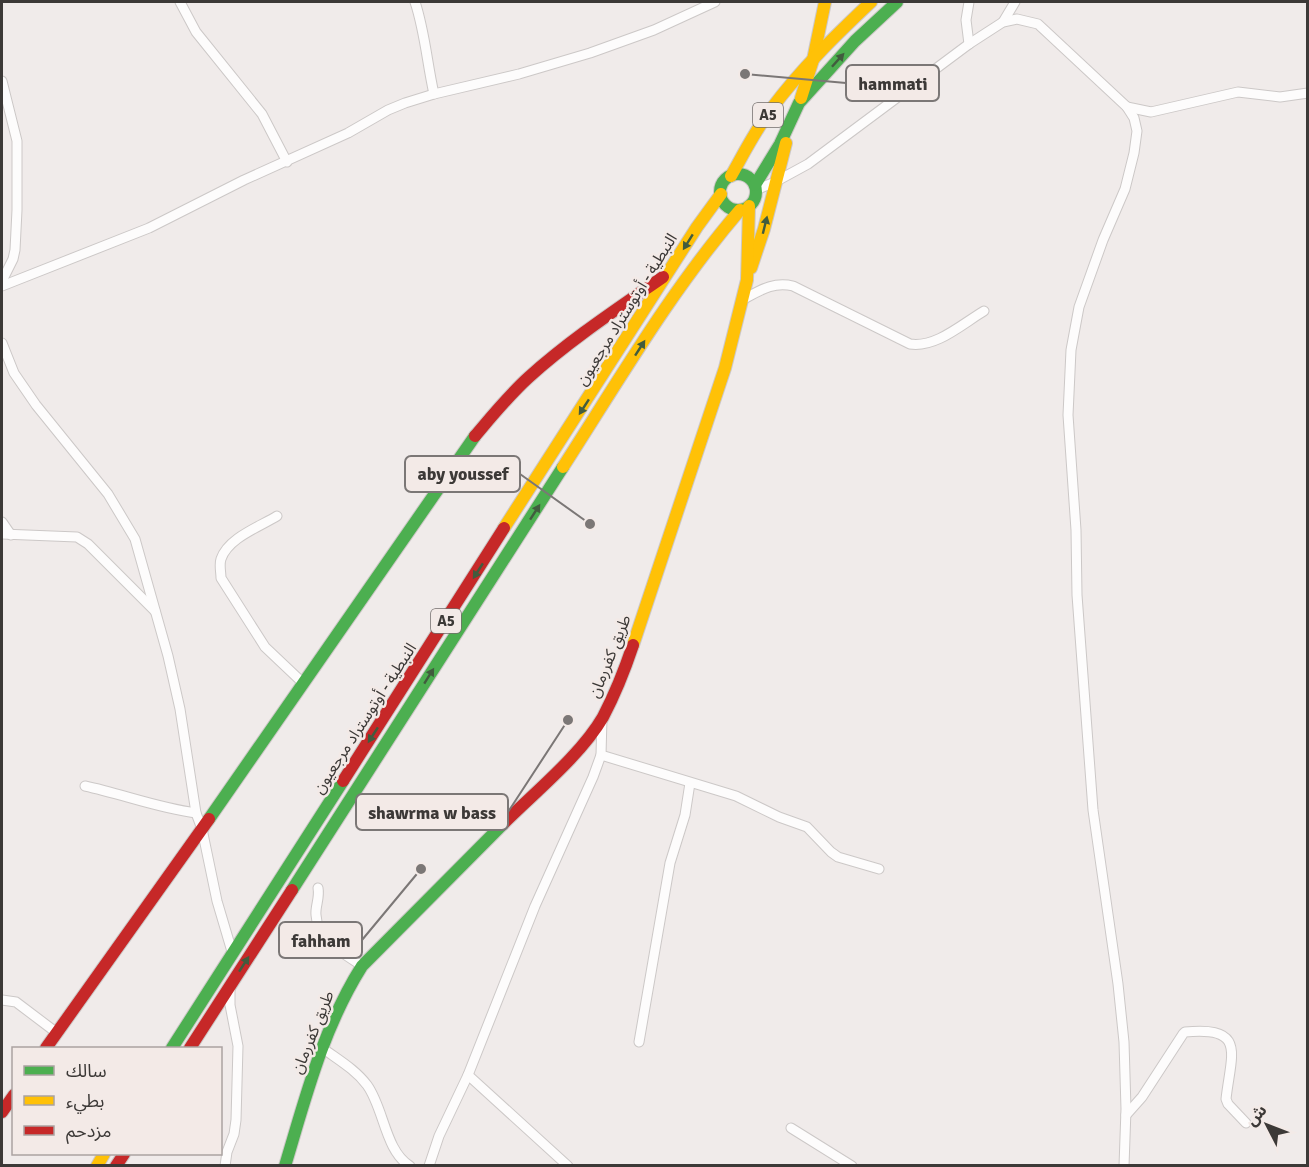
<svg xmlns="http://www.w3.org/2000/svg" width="1309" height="1167" viewBox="0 0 1309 1167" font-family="Signika,'Noto Sans Arabic',sans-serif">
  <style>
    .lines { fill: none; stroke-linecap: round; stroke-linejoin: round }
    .street-casing { stroke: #ccc8c7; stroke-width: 11 }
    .fast-casing { stroke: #ccc8c7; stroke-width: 14 }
    .slow-casing { stroke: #ccc8c7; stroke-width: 14 }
    .jam-casing { stroke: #ccc8c7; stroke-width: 14 }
    .street { stroke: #fdfcfc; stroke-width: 9 }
    .fast { stroke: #4caf50; stroke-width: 12 }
    .slow { stroke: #ffc107; stroke-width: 12 }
    .jam { stroke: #c62828; stroke-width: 12 }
    .oneway { fill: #415c3e }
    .labels { text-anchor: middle; stroke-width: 5; stroke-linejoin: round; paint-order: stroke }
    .shield { fill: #f3eae7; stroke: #736e6c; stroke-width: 1.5 }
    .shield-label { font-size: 15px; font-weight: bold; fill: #3c3937 }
    .street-label { font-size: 16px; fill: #3c3937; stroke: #f3eae7 }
    .leader { fill: none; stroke: #7b7776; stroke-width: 2 }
    .callout-dot { fill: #7b7776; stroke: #f3eae7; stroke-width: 2 }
    .callout { fill: #f3eae7; stroke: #7b7776; stroke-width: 2 }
    .callout-label { font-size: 18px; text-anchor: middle; font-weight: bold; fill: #3c3937 }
  </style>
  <rect width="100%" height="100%" fill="#f0ebea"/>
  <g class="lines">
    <defs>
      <g id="street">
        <polyline points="180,2 196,32 262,114 287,162"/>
        <path d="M415,2C425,32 427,63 434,94"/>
        <polyline points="1003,22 1015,2"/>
        <polyline points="969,44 966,20 969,2"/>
        <polyline points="2,81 17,141 17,210 15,250 13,259 2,281"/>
        <polyline points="1127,107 1151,112 1238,92 1280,97 1308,93"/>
        <polyline points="756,190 775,182 808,164 969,44 1003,22 1017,19 1038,24 1127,107 1134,118 1137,131 1134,153 1125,189 1103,240 1079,307 1071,350 1068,415 1076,530 1077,595 1093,810 1118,984 1124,1042 1126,1109 1124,1166"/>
        <polyline points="2,286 149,228 244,180 348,133 388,110 405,103 434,94 519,74 590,53 654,30 715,2"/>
        <path d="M742,300C759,291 773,281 793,286L910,344C936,348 962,324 984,311"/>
        <polyline points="2,343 14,373 36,405 108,494 135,539 168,656 180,709 196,813 202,829 217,901 233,955"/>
        <path d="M277,516C259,527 228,538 221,559C219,565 221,572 221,578L265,647L303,683"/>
        <polyline points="2,522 11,535"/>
        <polyline points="2,534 77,537 88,544 155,611"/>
        <polyline points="601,755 736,796 779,817 807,827 831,852 838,857 879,869"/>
        <path d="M85,786C122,794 158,808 196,813"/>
        <path d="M318,888C320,898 315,906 316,915C317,940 345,954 362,966"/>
        <polyline points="2,1000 16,1002 57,1033"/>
        <polyline points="639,1042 670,863 685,815 690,783"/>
        <path d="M321,1047C337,1059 355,1069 367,1085C384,1108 385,1151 410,1166"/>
        <polyline points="468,1075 568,1166"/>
        <path d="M1126,1115L1142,1097L1183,1034L1185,1032C1247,1026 1231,1054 1226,1099L1228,1104L1246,1123"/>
        <polyline points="791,1128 852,1166"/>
        <polyline points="225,1166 227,1152 234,1134 236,1120 238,1046 230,1005 230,990"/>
        <polyline points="429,1166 439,1136 468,1075 535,906 593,777 601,755 602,718"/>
      </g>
      <g id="fast">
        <circle cx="738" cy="192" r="18"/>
        <polyline points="755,185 780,144 799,103 855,41 897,2"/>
        <polyline points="209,819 475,436"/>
        <polyline points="292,890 563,467"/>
        <polyline points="172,1048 343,781"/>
        <path d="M285,1166C306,1096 323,1028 362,966L503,824"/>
      </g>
      <g id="slow">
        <polyline points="801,98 813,60 825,2"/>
        <path d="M731,176C744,153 756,129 772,108C801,69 836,35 871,2"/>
        <polyline points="751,268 764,229 786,143"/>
        <path d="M563,467C619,380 672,289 740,210"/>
        <polyline points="504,528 697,227 721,194"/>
        <polyline points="633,645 725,368 747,280 749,206"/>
        <polyline points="97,1166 104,1154"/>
      </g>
      <g id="jam">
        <path d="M475,436C492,416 509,395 529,377C570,340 617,309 663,277"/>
        <polyline points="343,781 504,528"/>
        <path d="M503,824C534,793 581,755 603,717C615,694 625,669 633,645"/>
        <polyline points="46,1048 209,819"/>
        <polyline points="190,1048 292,890"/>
        <polyline points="2,1112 14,1095"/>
        <polyline points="116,1166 124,1154"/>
      </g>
    </defs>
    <use href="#street" class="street-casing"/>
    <use href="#fast" class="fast-casing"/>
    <use href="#slow" class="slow-casing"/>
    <use href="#jam" class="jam-casing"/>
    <use href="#street" class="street"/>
    <use href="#fast" class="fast"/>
    <use href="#slow" class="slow"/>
    <use href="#jam" class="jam"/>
  </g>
  <defs><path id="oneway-solid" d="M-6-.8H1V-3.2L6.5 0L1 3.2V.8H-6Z" transform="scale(1.5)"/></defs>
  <g class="oneway">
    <use href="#oneway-solid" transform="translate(838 60) rotate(-48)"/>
    <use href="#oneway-solid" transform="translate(765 225) rotate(-76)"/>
    <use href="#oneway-solid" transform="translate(688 242) rotate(122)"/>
    <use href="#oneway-solid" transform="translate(640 348) rotate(-57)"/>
    <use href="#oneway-solid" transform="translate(584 407) rotate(123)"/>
    <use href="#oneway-solid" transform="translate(535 512) rotate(-57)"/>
    <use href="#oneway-solid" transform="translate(478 571) rotate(123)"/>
    <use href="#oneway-solid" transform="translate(429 676) rotate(-58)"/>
    <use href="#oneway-solid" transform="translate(373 735) rotate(123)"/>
    <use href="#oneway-solid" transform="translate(244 964) rotate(-57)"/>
  </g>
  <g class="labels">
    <g class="shield">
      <rect x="753" y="103" width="30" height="24" rx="4.5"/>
      <rect x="431" y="609" width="30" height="24" rx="4.5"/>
    </g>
    <g class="shield-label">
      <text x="768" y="120">A5</text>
      <text x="446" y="626">A5</text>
    </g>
    <g class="street-label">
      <text transform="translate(626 309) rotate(-58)" y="6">النبطية - أوتوستراد مرجعيون</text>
      <text transform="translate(609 656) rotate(-68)" y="6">طريق كفررمان</text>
      <text transform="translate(364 718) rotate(-57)" y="6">النبطية - أوتوستراد مرجعيون</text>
      <text transform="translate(312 1032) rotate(-68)" y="6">طريق كفررمان</text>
    </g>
  </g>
  <path class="leader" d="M745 74L846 83M590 524L520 474M568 720L508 812M421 869L362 940"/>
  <g class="callout-dot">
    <circle cx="745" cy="74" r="6"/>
    <circle cx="590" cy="524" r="6"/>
    <circle cx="568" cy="720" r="6"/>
    <circle cx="421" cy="869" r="6"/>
  </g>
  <g class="callout">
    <rect x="846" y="65" width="93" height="36" rx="6"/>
    <rect x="405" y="456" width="115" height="36" rx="6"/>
    <rect x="356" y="794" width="152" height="36" rx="6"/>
    <rect x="279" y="922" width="83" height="36" rx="6"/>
  </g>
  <g class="callout-label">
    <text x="893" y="90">hammati</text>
    <text x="463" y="480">aby youssef</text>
    <text x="432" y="819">shawrma w bass</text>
    <text x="321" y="947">fahham</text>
  </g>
  <rect width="1309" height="1167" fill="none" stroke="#3c3937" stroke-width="6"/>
  <rect x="12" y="1047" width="210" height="108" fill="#f3eae7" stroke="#aaa3a1" stroke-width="1.5"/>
  <rect x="24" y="1066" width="30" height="9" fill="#4caf50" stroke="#aaa3a1" stroke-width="1.5"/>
  <text x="66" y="1077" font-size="18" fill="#3c3937">سالك</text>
  <rect x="24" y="1096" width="30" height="9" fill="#ffc107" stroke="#aaa3a1" stroke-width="1.5"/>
  <text x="66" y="1107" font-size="18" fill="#3c3937">بطيء</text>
  <rect x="24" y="1126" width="30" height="9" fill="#c62828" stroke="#aaa3a1" stroke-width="1.5"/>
  <text x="66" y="1137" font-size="18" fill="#3c3937">مزدحم</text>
  <g transform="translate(1267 1125) rotate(312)" stroke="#f3eae7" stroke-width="4.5" paint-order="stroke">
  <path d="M0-4.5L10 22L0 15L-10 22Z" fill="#3c3937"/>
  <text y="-9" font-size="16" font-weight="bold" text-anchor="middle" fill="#3c3937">ش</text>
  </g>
</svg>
